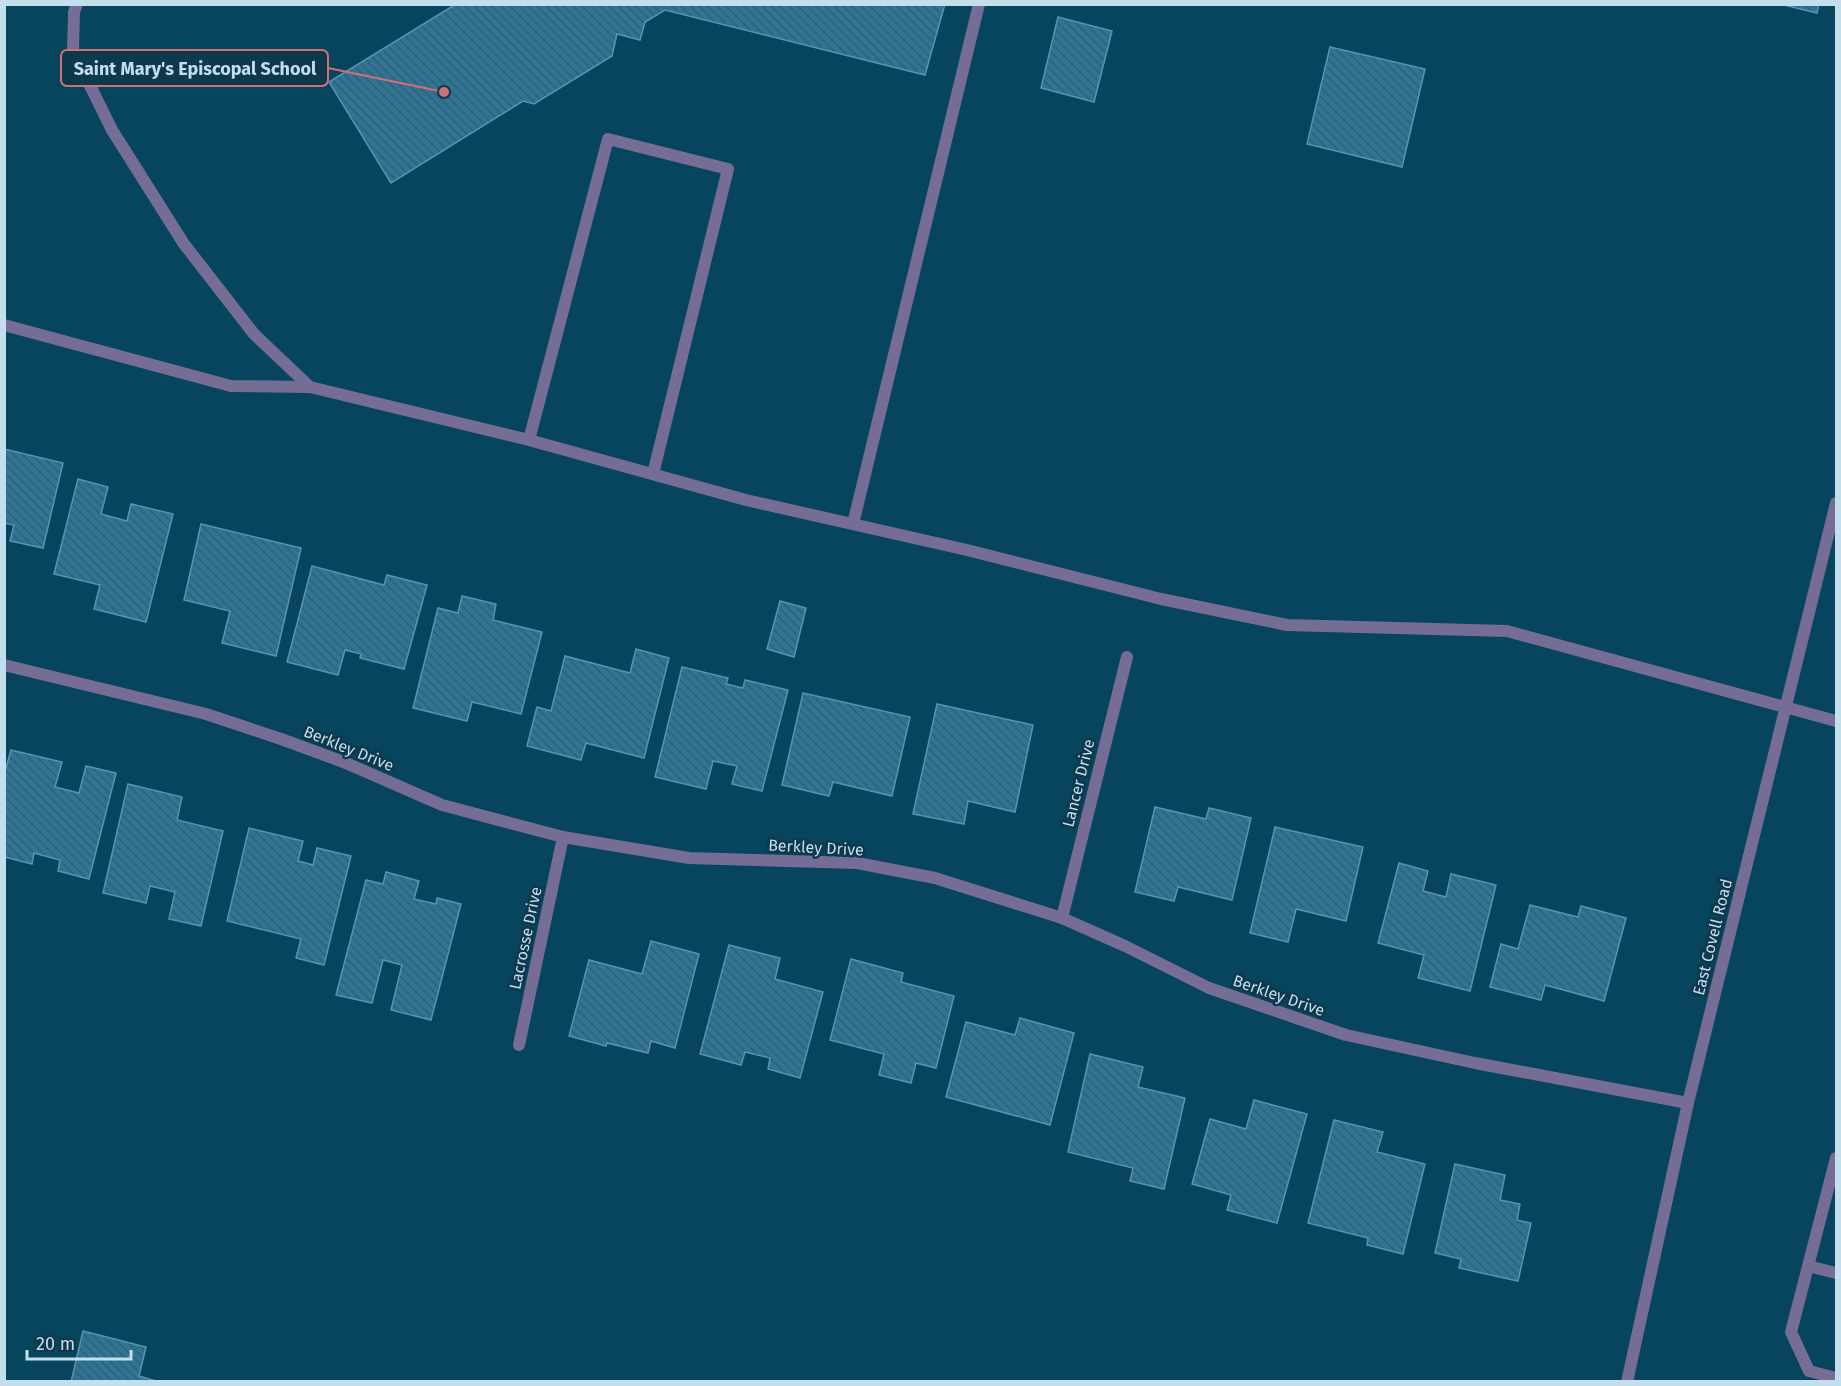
<svg xmlns="http://www.w3.org/2000/svg" width="1841" height="1386" viewBox="0 0 1841 1386" font-family="'Fira Sans',sans-serif">
  <style>
    .building { fill: url(#building-back-hatch); stroke: #5c92af; stroke-width: 1.5 }
    .lines { fill: none; stroke-linecap: round; stroke-linejoin: round }
    .service { stroke: #756d96; stroke-width: 12 }
    .minor { stroke: #756d96; stroke-width: 12 }
    .tertiary { stroke: #756d96; stroke-width: 12 }
    .labels { text-anchor: middle; stroke-width: 5; stroke-linejoin: round; paint-order: stroke }
    .street-label { font-size: 16px; fill: #c3deed; stroke: #0e384c }
    .leader { fill: none; stroke: #ce7177; stroke-width: 2 }
    .callout-dot { fill: #ce7177; stroke: #0e384c; stroke-width: 2 }
    .callout { fill: #0e384c; stroke: #ce7177; stroke-width: 2 }
    .callout-label { font-size: 18px; text-anchor: middle; font-weight: bold; fill: #c3deed }
  </style>
  <defs>
    <pattern id="building-back-hatch" width="6" height="6" patternUnits="userSpaceOnUse" patternTransform="scale(1.5)"><rect width="6" height="6" fill="#307495"/><path d="M-1 5l2 2M0 0l6 6M5-1l2 2" fill="none" stroke="#345e72"/></pattern>
  </defs>
  <rect width="100%" height="100%" fill="#07445d"/>
  <g class="building">
    <polygon points="456,4 945,4 925,75 665,10 645,22 640,40 617,34 612,56 534,104 523,101 391,183 329,82"/>
    <polygon points="1780,4 1819,4 1817,13"/>
    <polygon points="1058,17 1112,31 1094,102 1041,88"/>
    <polygon points="1330,47 1425,69 1402,167 1307,144"/>
    <polygon points="4,449 63,463 43,548 10,541 14,525 4,523"/>
    <polygon points="78,479 108,487 101,514 127,521 131,504 173,514 146,622 94,609 100,585 54,574"/>
    <polygon points="201,524 301,548 276,656 222,643 230,611 184,600"/>
    <polygon points="312,566 384,585 387,575 427,585 404,669 360,658 361,654 345,650 338,675 287,662"/>
    <polygon points="462,596 496,604 493,620 542,632 521,714 472,702 467,721 413,708 438,608 458,613"/>
    <polygon points="780,601 806,608 794,657 767,649"/>
    <polygon points="636,649 669,658 644,758 586,743 581,760 527,746 537,707 551,711 565,656 630,673"/>
    <polygon points="682,667 728,678 726,684 743,688 745,680 788,690 762,791 732,784 737,766 713,761 706,789 655,777"/>
    <polygon points="803,693 910,717 892,796 833,782 829,796 782,785"/>
    <polygon points="937,704 1033,725 1015,812 968,801 964,824 913,814"/>
    <polygon points="11,750 62,762 55,787 79,793 86,766 116,773 89,879 58,871 60,860 34,853 32,864 4,857 4,775"/>
    <polygon points="128,784 182,797 177,820 223,831 201,926 169,919 175,892 150,886 146,903 103,893"/>
    <polygon points="1155,807 1206,819 1209,808 1251,818 1232,900 1178,887 1174,901 1135,892"/>
    <polygon points="1275,827 1363,847 1346,921 1296,909 1288,942 1250,933"/>
    <polygon points="249,828 303,841 298,861 313,865 317,848 351,856 324,965 296,958 301,939 227,921"/>
    <polygon points="1399,863 1428,871 1423,891 1446,897 1451,874 1496,885 1470,991 1418,978 1424,955 1378,943"/>
    <polygon points="386,872 419,881 414,899 436,904 437,898 461,904 431,1020 391,1010 402,965 383,960 372,1003 336,995 366,880 383,884"/>
    <polygon points="1530,905 1578,917 1581,906 1626,918 1604,1001 1545,985 1541,1000 1490,987 1501,944 1518,949"/>
    <polygon points="651,941 699,954 675,1048 651,1041 648,1053 607,1043 606,1046 569,1036 589,960 642,974"/>
    <polygon points="729,945 780,958 775,979 823,992 800,1078 768,1069 770,1058 745,1052 741,1065 700,1054"/>
    <polygon points="851,959 903,973 901,982 954,996 936,1068 916,1063 911,1083 879,1075 884,1054 830,1040"/>
    <polygon points="1020,1018 1074,1033 1050,1125 946,1097 966,1022 1015,1035"/>
    <polygon points="1090,1054 1143,1067 1138,1087 1185,1098 1164,1189 1130,1181 1133,1168 1068,1152"/>
    <polygon points="1254,1100 1307,1114 1277,1223 1227,1210 1231,1195 1192,1184 1210,1119 1246,1129"/>
    <polygon points="1334,1120 1383,1132 1377,1152 1425,1164 1403,1254 1367,1245 1368,1238 1308,1223"/>
    <polygon points="1455,1164 1505,1175 1500,1200 1520,1204 1517,1220 1531,1223 1518,1281 1459,1268 1461,1259 1435,1253"/>
    <polygon points="83,1331 146,1347 139,1376 159,1382 71,1382"/>
  </g>
  <g class="lines">
    <g class="service">
      <polyline points="77,4 74,12 73,51 112,130 184,244 254,334 310,387 529,440"/>
      <polyline points="4,325 231,386 310,387"/>
      <polyline points="653,474 728,169 608,139 529,440 746,500 967,550 1161,599 1287,625 1507,631 1836,721"/>
      <polyline points="853,524 979,4"/>
      <polyline points="1836,1158 1791,1332 1809,1371 1836,1378"/>
      <polyline points="1808,1266 1836,1273"/>
    </g>
    <g class="minor">
      <polyline points="4,665 206,714 281,739 346,763 442,805 563,837 689,858 857,863 935,878 1062,918 1125,946 1209,988 1346,1035 1475,1063 1688,1103"/>
      <polyline points="1062,918 1127,657"/>
      <polyline points="519,1045 563,837"/>
    </g>
    <polyline class="tertiary" points="1627,1382 1688,1103 1836,503"/>
  </g>
  <g class="labels">
    <g class="street-label">
      <text transform="translate(349 748) rotate(22)" y="6">Berkley Drive</text>
      <text transform="translate(1078 783) rotate(-76)" y="6">Lancer Drive</text>
      <text transform="translate(816 847) rotate(3)" y="6">Berkley Drive</text>
      <text transform="translate(1712 937) rotate(-76)" y="6">East Covell Road</text>
      <text transform="translate(525 938) rotate(-78)" y="6">Lacrosse Drive</text>
      <text transform="translate(1279 995) rotate(19)" y="6">Berkley Drive</text>
    </g>
  </g>
  <path class="leader" d="M444 92L328 68"/>
  <circle class="callout-dot" cx="444" cy="92" r="6"/>
  <rect class="callout" x="61" y="50" width="267" height="36" rx="6"/>
  <g class="callout-label">
    <text x="195" y="75">Saint Mary's Episcopal School</text>
  </g>
  <rect width="1841" height="1386" fill="none" stroke="#c3deed" stroke-width="12"/>
  <path d="M27 1350v9h104v-9" fill="none" stroke="#c3deed" stroke-width="3"/>
  <text x="36" y="1350" font-size="18" fill="#c3deed" stroke="#0e384c" stroke-width="4.5" paint-order="stroke">20 m</text>
</svg>
